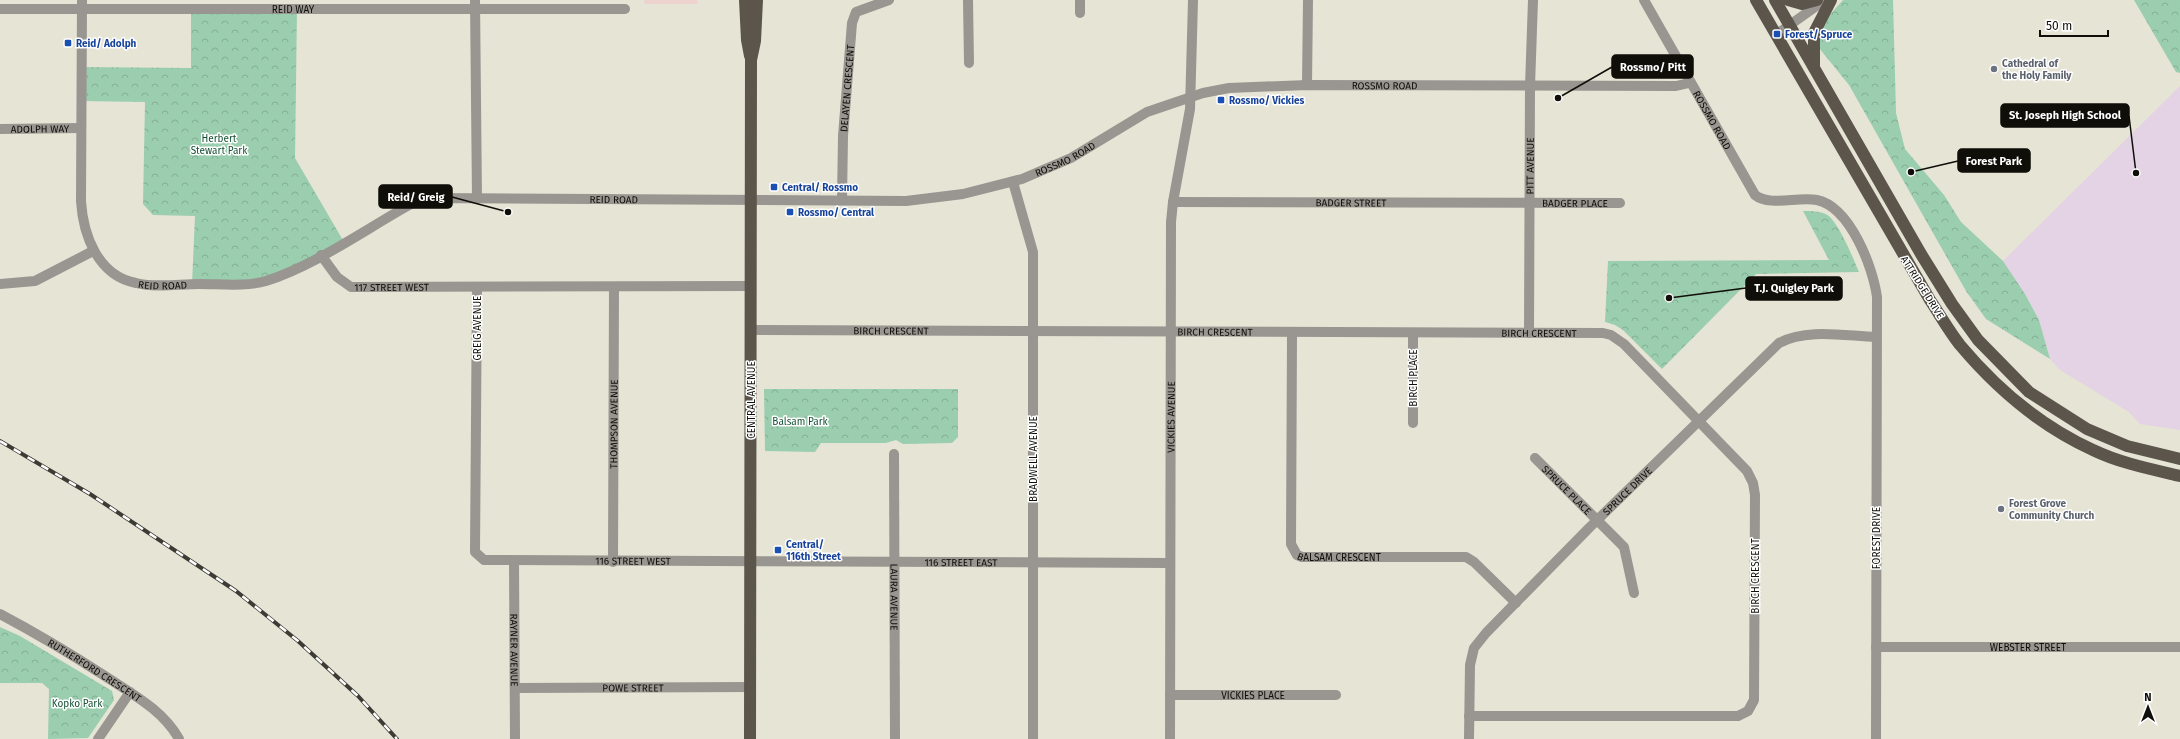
<svg xmlns="http://www.w3.org/2000/svg" width="2180" height="739" viewBox="0 0 2180 739" font-family="'Fira Sans',sans-serif">
  <style>
    .commercial { fill: #edd2ce }
    .education { fill: #e3d3e5 }
    .park { fill: url(#park-crowns) }
    .lines { fill: none; stroke-linecap: round; stroke-linejoin: round }
    .minor { stroke: #999590; stroke-width: 10 }
    .major { stroke: #5c554c; stroke-width: 12 }
    .rail-casing { stroke: #3c3b34; stroke-width: 4 }
    .rail { stroke: #fff; stroke-width: 2.5; stroke-dasharray: 8; stroke-linecap: butt }
    .transit-dot { fill: #1a4fb4; stroke: #fff; stroke-width: 1.5 }
    .worship-dot { fill: #6b7280; stroke: #fff; stroke-width: 1.5 }
    .labels { text-anchor: middle; stroke-width: 3; stroke-linejoin: round; paint-order: stroke }
    .street-label { font-size: 10px; fill: #0f0e09; stroke: #fff }
    .transit-label { font-size: 10px; font-weight: bold; fill: #164399; stroke: #fff; text-anchor: start }
    .worship-label { font-size: 10px; font-weight: bold; fill: #5b616d; stroke: #fff; text-anchor: start }
    .park-label { font-size: 10px; fill: #155034; stroke: #fff }
    .leader { fill: none; stroke: #0f0e09; stroke-width: 1.5 }
    .callout-dot { fill: #0f0e09; stroke: #fff; stroke-width: 1.5 }
    .callout { fill: #0f0e09; stroke: #0f0e09; stroke-width: 1.5 }
    .callout-label { font-size: 11px; text-anchor: middle; font-weight: bold; fill: #fff }
  </style>
  <defs>
    <pattern id="park-crowns" width="20" height="18" patternUnits="userSpaceOnUse"><rect width="20" height="18" fill="#9bcdaf"/><path d="M2 6a3 3 0 1 1 6 0M12 15a3 3 0 1 1 6 0" fill="none" stroke="#84af95"/></pattern>
  </defs>
  <rect width="100%" height="100%" fill="#e6e4d5"/>
  <polygon class="commercial" points="644,0 697,0 698,4 645,4"/>
  <polygon class="education" points="2180,86 2180,430 2140,424 2129,412 2060,370 2050,359 2039,320 2025,294 2003,261"/>
  <g class="park">
    <polygon points="1843,0 1893,0 1896,113 1905,149 1944,195 1961,222 2003,261 2025,294 2039,320 2050,359 1986,319 1966,291 1849,85 1819,48 1818,40 1826,19"/>
    <polygon points="2134,0 2180,0 2180,73 2176,72"/>
    <polygon points="191,8 297,9 295,158 344,242 265,281 192,284 195,216 153,215 143,204 145,102 80,101 81,67 191,68"/>
    <path d="M1803,211C1811,211 1824,211 1830,217C1842,230 1852,256 1859,272L1756,274L1662,369L1623,330L1615,325L1605,322L1608,261L1829,260Z"/>
    <polygon points="764,389 958,389 958,437 952,443 903,444 896,440 886,443 821,443 815,452 765,451"/>
    <polygon points="0,627 20,636 112,691 114,700 88,738 48,739 49,689 42,683 0,683"/>
  </g>
  <g class="lines">
    <g class="minor">
      <path id="s1" d="M82,0L81,201C83,235 98,276 136,283C156,288 179,284 199,284C220,284 246,287 266,281C314,266 366,229 411,204L432,198L906,201L963,194L1022,179L1071,158L1147,112L1203,93L1229,88L1307,85L1676,86L1689,83"/>
      <polyline points="475,0 477,199"/>
      <polyline points="968,0 969,63"/>
      <polyline points="1080,0 1080,13"/>
      <path id="s2" d="M1644,0L1755,195C1770,207 1798,196 1817,200C1850,207 1873,267 1877,297L1876,739"/>
      <path id="s3" d="M0,9H625"/>
      <polyline points="1777,34 1825,0"/>
      <polyline points="1307,85 1308,0"/>
      <path id="s4" d="M0,129L81,128"/>
      <polyline points="1013,182 1033,252 1033,739"/>
      <path id="s5" d="M842,200L843,136L852,23L856,12L889,0"/>
      <path id="s6" d="M1173,202L1620,203"/>
      <path id="s7" d="M321,255L337,277L351,287L750,286"/>
      <polyline points="0,284 35,281 93,251"/>
      <path id="s8" d="M477,287L475,552L484,560L1170,563"/>
      <path id="s9" d="M750,330L1603,333L1611,335L1624,344L1747,471L1753,483L1755,495L1754,700L1748,711L1738,716H1469"/>
      <path id="s10" d="M1292,333L1291,544L1297,555L1302,557H1466L1474,562L1516,603"/>
      <polyline points="1413,333 1413,423"/>
      <path id="s11" d="M1529,333L1530,86L1533,0"/>
      <path id="s12" d="M894,454L895,739"/>
      <path id="s13" d="M1535,458L1624,547L1634,593"/>
      <path id="s14" d="M514,562L515,739"/>
      <path id="s15" d="M613,562L614,287"/>
      <path id="s16" d="M0,614C36,633 71,654 105,676C132,694 163,710 179,739"/>
      <path id="s17" d="M1876,647H2180"/>
      <path id="s18" d="M516,688L751,687"/>
      <path id="s19" d="M1170,695H1336"/>
      <polyline points="98,739 130,692"/>
      <path id="s20" d="M1170,739L1171,222L1173,202L1190,109L1193,0"/>
      <path id="s21" d="M1469,739L1470,665L1474,648L1486,633L1589,528L1779,343C1807,328 1845,336 1876,337"/>
    </g>
    <g class="major">
      <polyline points="745,0 747,40 750,56"/>
      <path d="M1756,0L1930,300C1940,315 1949,331 1960,345C1997,389 2040,426 2093,450C2120,463 2150,469 2180,476"/>
      <polyline points="1775,0 1921,254 1952,304 1978,340 2029,392 2087,429 2127,446 2180,459"/>
      <polyline points="1788,0 1802,4 1817,0"/>
      <polyline points="1814,65 1814,33 1831,0"/>
      <polyline points="750,739 751,60 755,41 757,0"/>
    </g>
    <defs>
      <polyline id="rail" points="0,441 90,494 236,591 298,641 358,696 397,739"/>
    </defs>
    <use href="#rail" class="rail-casing"/>
    <use href="#rail" class="rail"/>
  </g>
  <g class="transit-dot">
    <rect x="1773" y="30" width="8" height="8" rx="2"/>
    <rect x="64" y="39" width="8" height="8" rx="2"/>
    <rect x="1217" y="96" width="8" height="8" rx="2"/>
    <rect x="770" y="183" width="8" height="8" rx="2"/>
    <rect x="786" y="208" width="8" height="8" rx="2"/>
    <rect x="774" y="546" width="8" height="8" rx="2"/>
  </g>
  <g class="worship-dot">
    <circle cx="1994" cy="69" r="4"/>
    <circle cx="2001" cy="509" r="4"/>
  </g>
  <g class="labels">
    <g class="street-label">
      <text dy="4" stroke="none"><textPath href="#s3" startOffset="293">REID WAY</textPath></text>
      <text dy="4" stroke="none"><textPath href="#s1" startOffset="1600">ROSSMO ROAD</textPath></text>
      <text dy="4" stroke="none"><textPath href="#s5" startOffset="112">DELAYEN CRESCENT</textPath></text>
      <text dy="4" stroke="none"><textPath href="#s2" startOffset="138">ROSSMO ROAD</textPath></text>
      <text dy="4" stroke="none"><textPath href="#s4" startOffset="40">ADOLPH WAY</textPath></text>
      <text dy="4" stroke="none"><textPath href="#s1" startOffset="1264">ROSSMO ROAD</textPath></text>
      <text dy="4" stroke="none"><textPath href="#s11" startOffset="167">PITT AVENUE</textPath></text>
      <text dy="4" stroke="none"><textPath href="#s1" startOffset="806">REID ROAD</textPath></text>
      <text dy="4" stroke="none"><textPath href="#s6" startOffset="178">BADGER STREET</textPath></text>
      <text dy="4" stroke="none"><textPath href="#s6" startOffset="402">BADGER PLACE</textPath></text>
      <text dy="4" stroke="none"><textPath href="#s1" startOffset="334">REID ROAD</textPath></text>
      <text dy="4" stroke="none"><textPath href="#s7" startOffset="85">117 STREET WEST</textPath></text>
      <text transform="translate(1923 287) rotate(58)" y="4">ATTRIDGE DRIVE</text>
      <text transform="translate(477 328) rotate(-90)" y="4">GREIG AVENUE</text>
      <text dy="4" stroke="none"><textPath href="#s9" startOffset="141">BIRCH CRESCENT</textPath></text>
      <text dy="4" stroke="none"><textPath href="#s9" startOffset="465">BIRCH CRESCENT</textPath></text>
      <text dy="4" stroke="none"><textPath href="#s9" startOffset="789">BIRCH CRESCENT</textPath></text>
      <text transform="translate(1413 378) rotate(-90)" y="4">BIRCH PLACE</text>
      <text transform="translate(751 400) rotate(-90)" y="4">CENTRAL AVENUE</text>
      <text dy="4" stroke="none"><textPath href="#s20" startOffset="322">VICKIES AVENUE</textPath></text>
      <text dy="4" stroke="none"><textPath href="#s15" startOffset="138">THOMPSON AVENUE</textPath></text>
      <text transform="translate(1033 459) rotate(-90)" y="4">BRADWELL AVENUE</text>
      <text dy="4" stroke="none"><textPath href="#s13" startOffset="45">SPRUCE PLACE</textPath></text>
      <text dy="4" stroke="none"><textPath href="#s21" startOffset="311">SPRUCE DRIVE</textPath></text>
      <text transform="translate(1876 538) rotate(-90)" y="4">FOREST DRIVE</text>
      <text dy="4" stroke="none"><textPath href="#s10" startOffset="266">BALSAM CRESCENT</textPath></text>
      <text dy="4" stroke="none"><textPath href="#s8" startOffset="426">116 STREET WEST</textPath></text>
      <text dy="4" stroke="none"><textPath href="#s8" startOffset="754">116 STREET EAST</textPath></text>
      <text transform="translate(1755 576) rotate(-90)" y="4">BIRCH CRESCENT</text>
      <text dy="4" stroke="none"><textPath href="#s12" startOffset="143">LAURA AVENUE</textPath></text>
      <text dy="4" stroke="none"><textPath href="#s17" startOffset="152">WEBSTER STREET</textPath></text>
      <text dy="4" stroke="none"><textPath href="#s14" startOffset="88">RAYNER AVENUE</textPath></text>
      <text dy="4" stroke="none"><textPath href="#s16" startOffset="110">RUTHERFORD CRESCENT</textPath></text>
      <text dy="4" stroke="none"><textPath href="#s18" startOffset="117">POWE STREET</textPath></text>
      <text dy="4" stroke="none"><textPath href="#s19" startOffset="83">VICKIES PLACE</textPath></text>
    </g>
    <g class="transit-label">
      <text x="1785" y="38">Forest/ Spruce</text>
      <text x="76" y="47">Reid/ Adolph</text>
      <text x="1229" y="104">Rossmo/ Vickies</text>
      <text x="782" y="191">Central/ Rossmo</text>
      <text x="798" y="216">Rossmo/ Central</text>
      <text x="786" y="548">Central/<tspan x="786" dy="12">116th Street</tspan></text>
    </g>
    <g class="worship-label">
      <text x="2002" y="67">Cathedral of<tspan x="2002" dy="12">the Holy Family</tspan></text>
      <text x="2009" y="507">Forest Grove<tspan x="2009" dy="12">Community Church</tspan></text>
    </g>
    <g class="park-label">
      <text x="219" y="142">Herbert<tspan x="219" dy="12">Stewart Park</tspan></text>
      <text x="800" y="425">Balsam Park</text>
      <text x="77" y="707">Kopko Park</text>
    </g>
  </g>
  <path class="leader" d="M1558 98L1612 67M2136 173L2129 116M1911 172L1958 161M508 212L452 197M1669 298L1746 288"/>
  <g class="callout-dot">
    <circle cx="1558" cy="98" r="4"/>
    <circle cx="2136" cy="173" r="4"/>
    <circle cx="1911" cy="172" r="4"/>
    <circle cx="508" cy="212" r="4"/>
    <circle cx="1669" cy="298" r="4"/>
  </g>
  <g class="callout">
    <rect x="1612" y="55" width="81" height="23" rx="4"/>
    <rect x="2001" y="104" width="128" height="23" rx="4"/>
    <rect x="1958" y="149" width="72" height="23" rx="4"/>
    <rect x="379" y="185" width="73" height="23" rx="4"/>
    <rect x="1746" y="277" width="96" height="23" rx="4"/>
  </g>
  <g class="callout-label">
    <text x="1653" y="71">Rossmo/ Pitt</text>
    <text x="2065" y="119">St. Joseph High School</text>
    <text x="1994" y="165">Forest Park</text>
    <text x="416" y="201">Reid/ Greig</text>
    <text x="1794" y="292">T.J. Quigley Park</text>
  </g>
  <g transform="translate(2148 707)" stroke="#ffffff" stroke-width="3" paint-order="stroke">
  <path d="M0-3L7 15L0 10L-7 15Z" fill="#0f0e09"/>
  <text y="-6" font-size="11" font-weight="bold" text-anchor="middle" fill="#0f0e09">N</text>
  </g>
  <path d="M2040 30v6h68v-6" fill="none" stroke="#0f0e09" stroke-width="2"/>
  <text x="2046" y="30" font-size="12" fill="#0f0e09" stroke="#ffffff" stroke-width="3" paint-order="stroke">50 m</text>
</svg>
